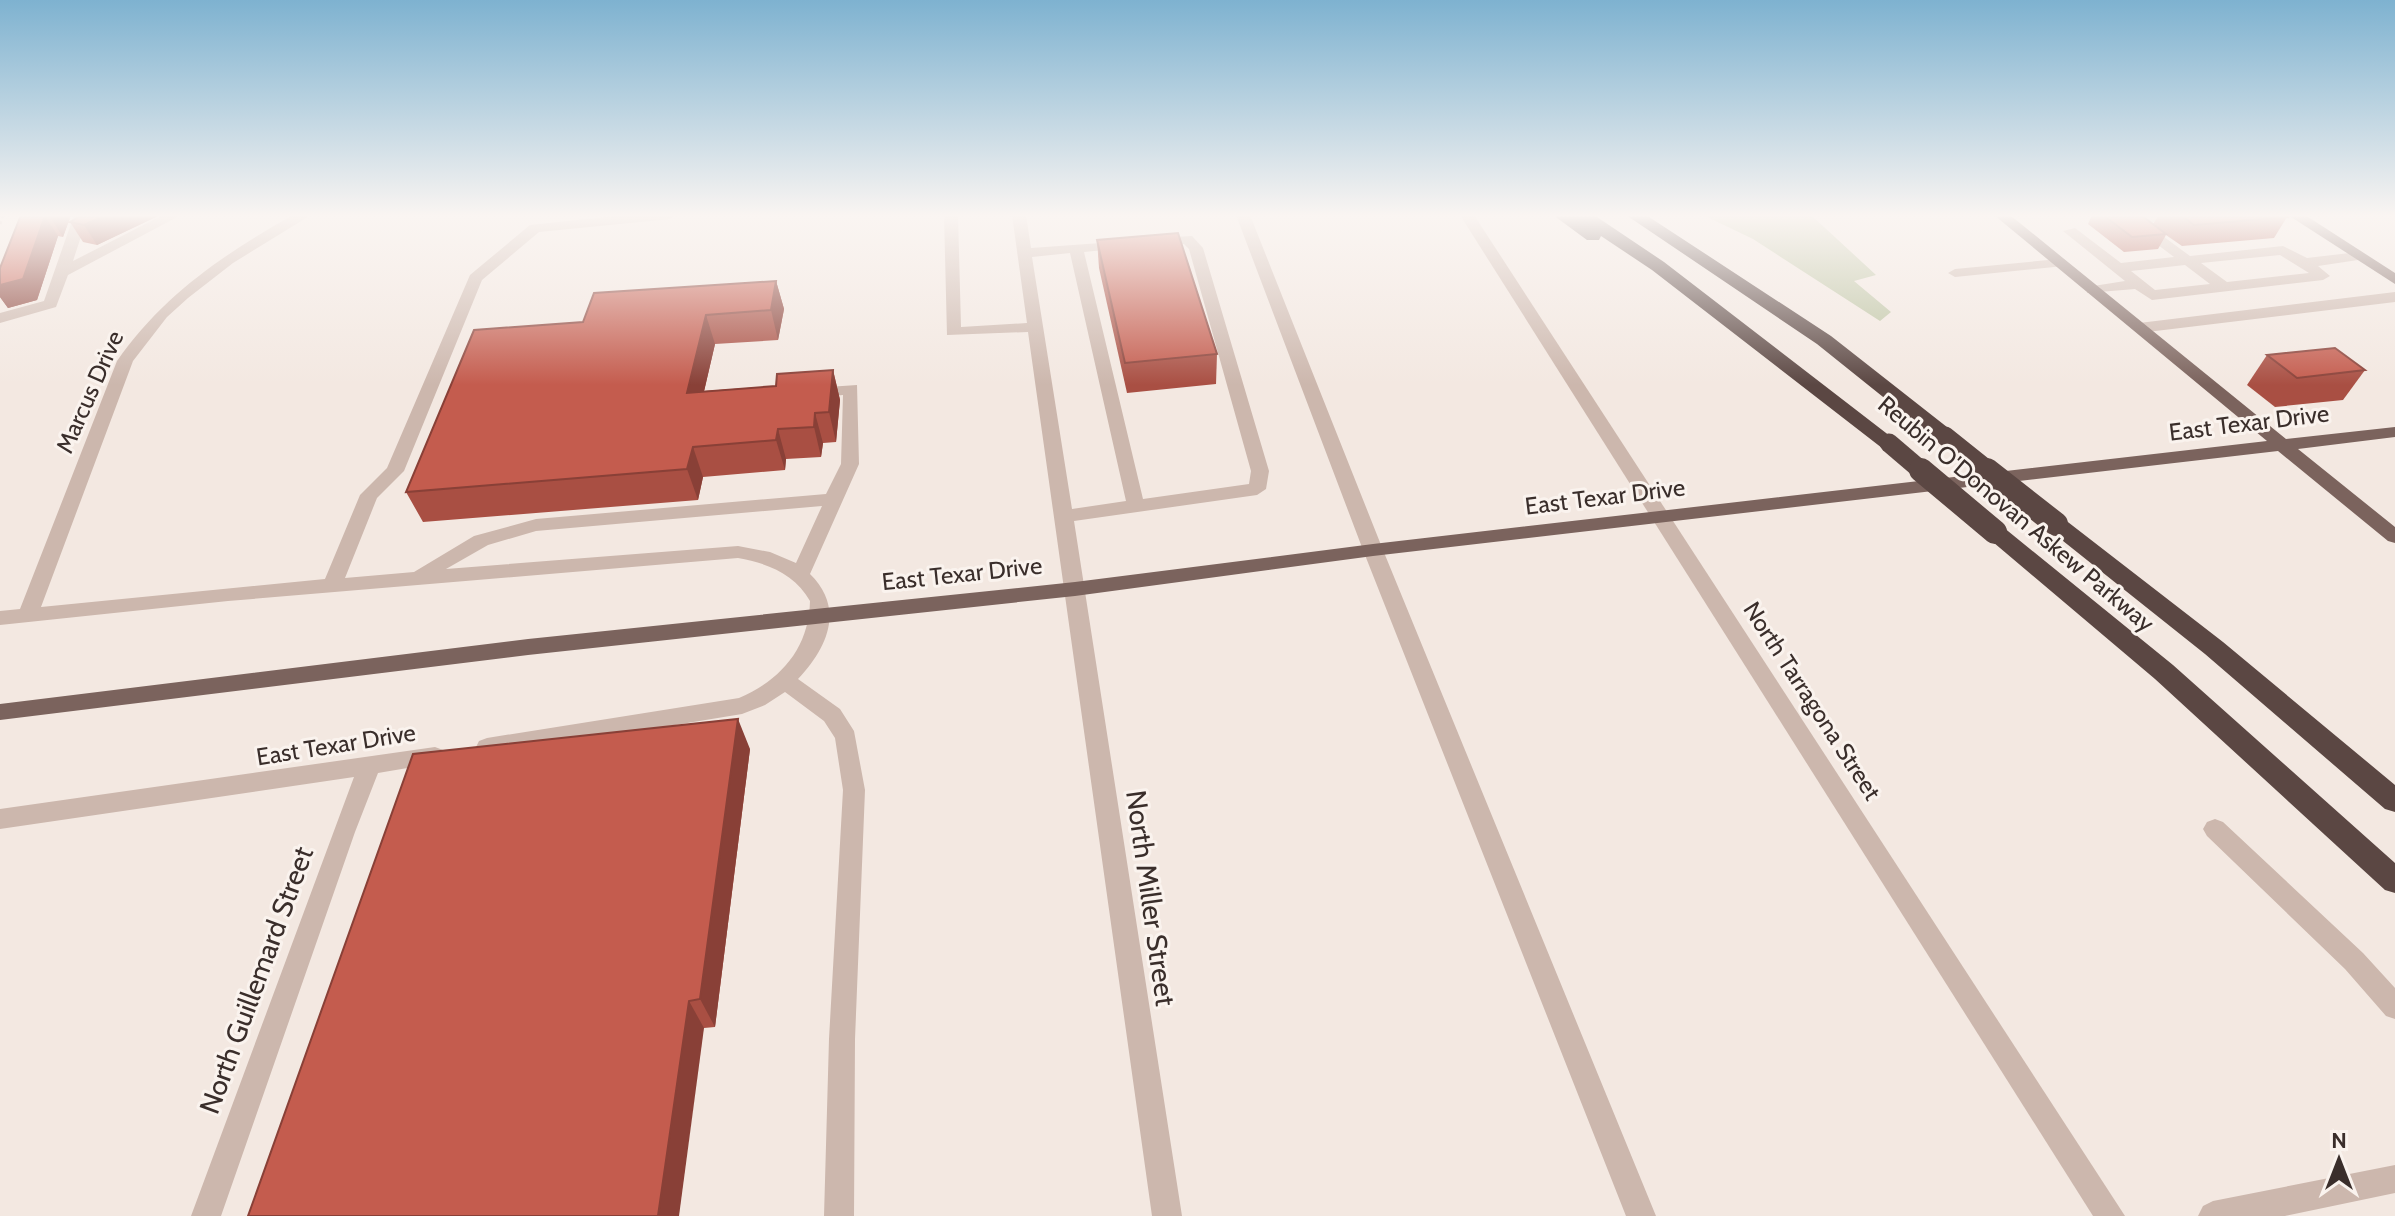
<svg xmlns="http://www.w3.org/2000/svg" width="2395" height="1216" viewBox="0 0 2395 1216" font-family="Cabin,sans-serif">
  <style>
    .green { fill: #bbc3a1 }
    .lines { fill: none; stroke-linecap: round; stroke-linejoin: round }
    .path { stroke: #b8a197; stroke-width: 3; stroke-dasharray: 3 3; stroke-linecap: butt }
    .minor { fill: #ccb7ad; fill-rule: evenodd }
    .major { fill: #7b635d; fill-rule: evenodd }
    .highway { fill: #5b4743; fill-rule: evenodd }
    .highway-bridge-far1 { stroke: #5b4743; stroke-width: 19 }
    .highway-bridge { stroke: #5b4743; stroke-width: 24 }
    .wall { fill: #a94f43 }
    .shaded-wall { fill: #894037 }
    .building { fill: #c45c4e; stroke: #894037; stroke-width: 2 }
    .labels { text-anchor: middle; stroke-width: 6; stroke-linejoin: round; paint-order: stroke }
    .street-label { font-size: 24px; fill: #3a2e2b; stroke: #faf3ee }
    .near-street-label { font-size: 28px; fill: #3a2e2b; stroke: #faf3ee }
  </style>
  <rect width="100%" height="100%" fill="#f3e8e1"/>
  <polygon class="green" points="1703,215 1811,215 1876,275 1854,281 1891,312 1880,321 1753,239"/>
  <g class="lines">
    <polyline class="path" points="0,224 3,215"/>
    <g class="minor">
      <polygon points="74,215 88,215 73,261 163,215 181,215 68,275 56,307 0,323 0,313 44,301"/>
      <path d="M293,215H311L233,263L188,298L167,317L133,361L41,607L325,579L360,495L387,468L470,275L530,225L624,215H677L670,219L539,232L482,280L404,471L377,498L345,578L414,572L474,536L536,519L826,494L841,464L843,395L813,398L805,393L813,388L857,385L859,464L810,574C845,608 828,647 798,679L840,709L854,731L865,790L855,1039L854,1216H824L829,1039L843,790L835,738L824,721L785,692L765,705L742,714L487,756L479,753L476,747L479,741L487,738L739,698C781,680 809,648 810,601C795,574 767,563 738,558L228,601L0,625V611L20,609L117,361C163,295 224,254 293,215ZM822,506L796,563L770,552L738,546L446,569L488,545L536,531Z"/>
      <path d="M944,215H958L961,327L1027,323L1012,215H1026L1031,248L1129,241V247L1124,248L1084,252L1143,499L1249,484L1251,471L1189,249L1184,244L1156,246L1149,242L1156,238L1192,236L1203,248L1269,471L1266,489L1257,495L1074,521L1182,1216H1152L1028,332L947,335ZM1070,253L1126,501L1072,509L1032,257Z"/>
      <polygon points="1236,215 1250,215 1383,550 1656,1216 1626,1216 1363,550"/>
      <polygon points="1460,215 1474,215 2125,1216 2093,1216"/>
      <path d="M2138,215H2189L2182,219L2145,223L2190,256L2283,246L2307,258L2358,252L2365,256L2358,260L2318,266L2330,276L2323,280L2152,300L2135,289L2087,293V287L2125,281L2063,231L2075,228L2121,263L2174,257L2125,220ZM2280,255L2309,273L2227,282L2201,263ZM2185,265L2210,284L2155,290L2131,271Z"/>
      <polygon points="2059,259 2064,260 2064,266 1955,277 1948,273 1955,269"/>
      <polygon points="2395,292 2395,302 2139,333 2131,328 2139,323"/>
      <polygon points="435,747 443,750 446,756 443,762 378,773 355,832 221,1216 191,1216 354,777 0,829 0,809"/>
      <polygon points="2215,819 2223,822 2363,953 2395,988 2395,1019 2386,1016 2345,969 2207,836 2203,829 2207,822"/>
      <polygon points="2395,1165 2395,1193 2285,1216 2198,1216 2203,1206 2213,1201"/>
    </g>
    <g class="major">
      <polygon points="1994,215 2010,215 2286,439 2395,427 2395,437 2298,449 2395,527 2395,543 2388,541 2278,451 1373,556 1075,596 528,655 0,720 0,704 528,639 1075,582 1373,544 2267,441"/>
      <polygon points="2288,215 2305,215 2395,273 2395,284"/>
    </g>
    <g class="highway">
      <polygon points="1553,215 1594,215 1664,262 1899,443 1889,449 1882,448 1652,270 1601,236 1599,240 1587,240"/>
      <polygon points="1626,215 1646,215 1831,336 1952,431 1955,436 1952,441 1938,441 1817,344"/>
      <polygon points="2056,517 2064,519 2223,642 2395,785 2395,812 2385,809 2205,654 2048,529 2045,524 2048,519"/>
      <polygon points="1995,524 2003,527 2173,665 2395,863 2395,893 2385,890 2155,679 1987,537 1984,532 1987,527"/>
    </g>
    <g class="highway-bridge-far1">
      <polyline points="1945,436 1990,472"/>
      <polyline points="1889,443 1923,472"/>
    </g>
    <g class="highway-bridge">
      <polyline points="1921,470 1995,532"/>
      <polyline points="1987,470 2056,524"/>
    </g>
  </g>
  <g class="wall">
    <polygon points="21,215 71,215 63,237 58,236 37,300 8,308 0,297 0,268"/>
    <polygon points="82,215 160,215 97,245 83,242 70,222"/>
    <polygon points="2092,215 2141,215 2153,224 2159,215 2284,215 2287,217 2274,238 2182,246 2166,235 2158,249 2124,252 2088,224"/>
    <polygon points="1097,240 1217,354 1216,384 1127,393 1099,268"/>
    <polygon points="776,281 784,309 778,340 715,344 704,391 776,386 833,370 840,400 836,442 823,443 821,457 786,459 785,470 703,477 698,500 423,522 406,492 583,322"/>
    <polygon points="2267,355 2365,370 2343,400 2275,407 2247,385"/>
    <polygon points="750,749 715,1027 704,1028 248,1216"/>
  </g>
  <g class="shaded-wall">
    <polygon points="50,215 71,215 63,237 50,217"/>
    <polygon points="106,215 160,215 97,245 84,225"/>
    <polygon points="45,216 58,236 37,300 8,308 0,297 0,285"/>
    <polygon points="776,281 784,309 778,340 771,310"/>
    <polygon points="706,315 715,344 697,422 687,393"/>
    <polygon points="833,370 840,400 836,442 829,412"/>
    <polygon points="815,413 823,443 821,457 814,427"/>
    <polygon points="778,429 786,459 785,470 776,440"/>
    <polygon points="693,447 703,477 698,500 687,469"/>
    <polygon points="738,719 750,749 715,1027 700,999"/>
    <polygon points="689,1001 704,1028 679,1216 658,1216"/>
  </g>
  <g class="building">
    <polygon points="21,215 50,215 50,217 45,216 23,279 0,285 0,268"/>
    <polygon points="82,215 106,215 84,225 70,222"/>
    <polygon points="2103,215 2141,215 2166,234 2132,237"/>
    <polygon points="2181,215 2284,215 2287,217 2194,225"/>
    <polygon points="1178,233 1217,354 1125,363 1097,240"/>
    <polygon points="776,281 771,310 706,315 687,393 776,386 777,374 833,370 829,412 815,413 814,427 778,429 776,440 693,447 687,469 406,492 474,330 583,322 594,293"/>
    <polygon points="2335,348 2365,370 2297,378 2267,355"/>
    <polygon points="738,719 700,999 689,1001 658,1216 248,1216 413,754"/>
  </g>
  <linearGradient id="sky" x2="0" y2="1"><stop stop-color="#7eb2d0"/><stop offset="0.56" stop-color="#faf5f2"/><stop offset="1" stop-color="#faf5f2" stop-opacity="0"/></linearGradient>
  <rect width="2395" height="385" fill="url(#sky)"/>
  <g class="labels">
    <g class="street-label">
      <text transform="translate(90 392) rotate(-66)" y="8">Marcus Drive</text>
      <text transform="translate(2249 423) rotate(-7)" y="8">East Texar Drive</text>
      <text transform="translate(1605 497) rotate(-7)" y="8">East Texar Drive</text>
      <text transform="translate(2016 514) rotate(40)" y="8">Reubin O'Donovan Askew Parkway</text>
      <text transform="translate(962 574) rotate(-6)" y="8">East Texar Drive</text>
      <text transform="translate(1812 701) rotate(57)" y="8">North Tarragona Street</text>
      <text transform="translate(336 745) rotate(-9)" y="8">East Texar Drive</text>
    </g>
    <g class="near-street-label">
      <text transform="translate(1151 898) rotate(82)" y="10">North Miller Street</text>
      <text transform="translate(256 980) rotate(-70)" y="10">North Guillemard Street</text>
    </g>
  </g>
  <g transform="translate(2339 1160)" stroke="#faf3ee" stroke-width="6" paint-order="stroke">
  <path d="M0-6L14 30L0 20L-14 30Z" fill="#3a2e2b"/>
  <text y="-12" font-size="22" font-weight="bold" text-anchor="middle" fill="#3a2e2b">N</text>
  </g>
</svg>
